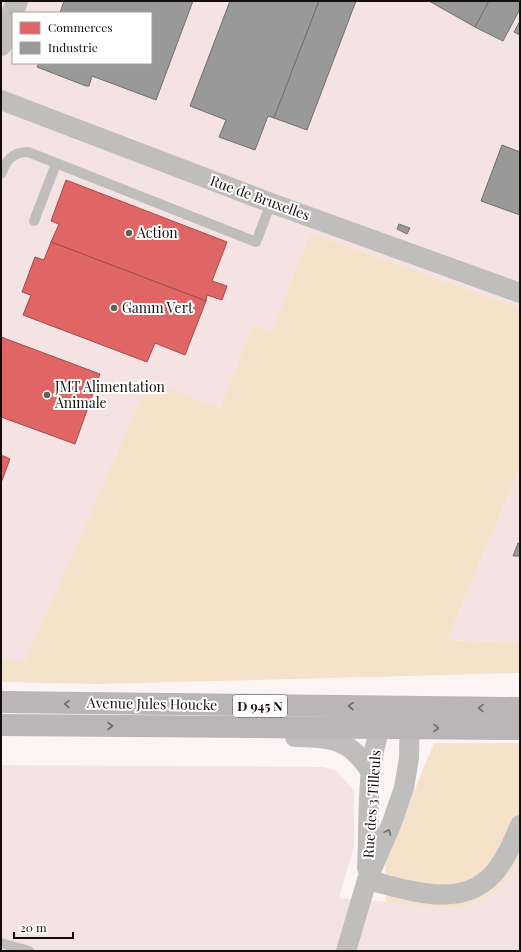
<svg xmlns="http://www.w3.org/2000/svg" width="521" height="952" viewBox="0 0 521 952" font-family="'Playfair Display',serif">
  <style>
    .built { fill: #f4e3e2; fill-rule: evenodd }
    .green { fill: #f5e2ca }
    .shops { fill: #e06666; stroke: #a34b4b }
    .industry { fill: #999; stroke: #716f6f }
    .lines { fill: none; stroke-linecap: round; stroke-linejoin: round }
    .service { stroke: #c0bdbd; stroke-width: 10 }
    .minor { stroke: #c0bdbd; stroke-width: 20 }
    .tertiary { stroke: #c0bdbd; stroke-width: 22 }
    .primary { stroke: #bab5b6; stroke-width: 22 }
    .oneway { stroke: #6f696a }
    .oneway2 { stroke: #736e6d }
    .poi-dot { fill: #655e5d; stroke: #fff; stroke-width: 1.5 }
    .labels { text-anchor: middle; stroke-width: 4; stroke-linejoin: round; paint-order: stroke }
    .shield { fill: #fff; stroke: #5a5655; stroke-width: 1 }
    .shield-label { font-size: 13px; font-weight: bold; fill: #140d0c }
    .street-label { font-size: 14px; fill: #140d0c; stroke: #fff }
    .poi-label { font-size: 14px; fill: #140d0c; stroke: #fff; text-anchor: start }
  </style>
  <rect width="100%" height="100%" fill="#fcf4f4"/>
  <g class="built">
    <path d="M1,1H520V308L310,233L272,333L253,325L220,408L149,380L25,663L1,660ZM13,13H151V63H13Z"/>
    <polygon points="520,467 520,643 447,640"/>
    <polygon points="1,765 323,767 337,771 354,791 354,846 339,898 462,908 496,892 520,858 520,951 1,951"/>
  </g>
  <g class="green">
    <polygon points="310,233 520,308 520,467 447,640 520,643 520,673 98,684 1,682 1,660 25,662 149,380 220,408 253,325 272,332"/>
    <polygon points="434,743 520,743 520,858 496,892 462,908 386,903 385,862"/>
  </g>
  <g class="shops">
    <polygon points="66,180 227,242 212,281 227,286 222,300 207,295 206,301 51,242 59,224 51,221"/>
    <polygon points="51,242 206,301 185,355 155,343 147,362 23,315 31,295 22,292 35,257 44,260"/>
    <polygon points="1,337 100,374 75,444 1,417"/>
    <polygon points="1,455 10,459 1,483"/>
  </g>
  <g class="industry">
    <polygon points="64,1 193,1 156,100 92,76 89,86 86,86 37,67 39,63 151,63 151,13 60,13"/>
    <polygon points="230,1 319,1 274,118 268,116 255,150 219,137 226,120 190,106"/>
    <polygon points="319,1 356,1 307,130 274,118"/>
    <polygon points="429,1 489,1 475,27"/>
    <polygon points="489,1 520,1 520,9 503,41 475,27"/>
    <polygon points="520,21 520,35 514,32"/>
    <polygon points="502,145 520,152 520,215 481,201"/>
    <polygon points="399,224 410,228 407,234 397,229"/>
    <polygon points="518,543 520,544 520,556 513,556"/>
  </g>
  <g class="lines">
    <g class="service">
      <path d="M1,174C6,161 12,152 28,152L256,242L271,203"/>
      <polyline points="34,221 56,164"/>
      <polyline points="1,943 29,951"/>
    </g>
    <g class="minor">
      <polyline points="1,100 271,203 520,293"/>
      <path d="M295,737C332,738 349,738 371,772"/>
      <path d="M367,868C370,817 364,761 386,713"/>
      <path d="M367,880C407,889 461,911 494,873C506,859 513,842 520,825"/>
      <polyline points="346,951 367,880 391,825 404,788 409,758 410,712"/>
    </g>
    <polyline class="tertiary" points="1,45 17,1"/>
    <g class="primary">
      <polyline points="1,702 520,708"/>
      <polyline points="1,725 520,729"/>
    </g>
  </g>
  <defs><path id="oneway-chevron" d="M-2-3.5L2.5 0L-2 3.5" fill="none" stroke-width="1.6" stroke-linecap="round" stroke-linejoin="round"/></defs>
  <g class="oneway">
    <use href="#oneway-chevron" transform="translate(67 704) rotate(-179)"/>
    <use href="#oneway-chevron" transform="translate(351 706) rotate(-179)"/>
    <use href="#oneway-chevron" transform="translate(481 708) rotate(-179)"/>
    <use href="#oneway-chevron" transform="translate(110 726)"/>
    <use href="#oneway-chevron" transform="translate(436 728) rotate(1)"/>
  </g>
  <use class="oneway2" href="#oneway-chevron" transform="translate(388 832) rotate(-66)"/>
  <g class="poi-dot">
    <circle cx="129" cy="233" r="4"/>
    <circle cx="114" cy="308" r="4"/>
    <circle cx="47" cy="395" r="4"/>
  </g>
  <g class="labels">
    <rect class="shield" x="233" y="695" width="54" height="22" rx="3"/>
    <g class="shield-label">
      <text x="260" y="711">D 945 N</text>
    </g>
    <g class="street-label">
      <text transform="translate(260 198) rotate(20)" y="5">Rue de Bruxelles</text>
      <text transform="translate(152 704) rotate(1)" y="5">Avenue Jules Houcke</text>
      <text transform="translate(372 804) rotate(-86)" y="5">Rue des 3 Tilleuls</text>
    </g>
    <g class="poi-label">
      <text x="137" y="238">Action</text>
      <text x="122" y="313">Gamm Vert</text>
      <text x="55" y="392">JMT Alimentation<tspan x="55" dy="16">Animale</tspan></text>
    </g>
  </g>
  <rect width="521" height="952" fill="none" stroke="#140d0c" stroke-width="4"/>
  <rect x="12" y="12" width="140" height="52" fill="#ffffff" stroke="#a19e9e"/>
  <rect x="20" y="22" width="20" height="12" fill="#e06666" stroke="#a19e9e"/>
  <text x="48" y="32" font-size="12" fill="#140d0c">Commerces</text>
  <rect x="20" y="42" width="20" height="12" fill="#999999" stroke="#a19e9e"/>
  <text x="48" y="52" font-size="12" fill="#140d0c">Industrie</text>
  <path d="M14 932v6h59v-6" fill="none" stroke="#140d0c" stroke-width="2"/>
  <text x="20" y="932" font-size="12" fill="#140d0c" stroke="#ffffff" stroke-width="3" paint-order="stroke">20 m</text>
</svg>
